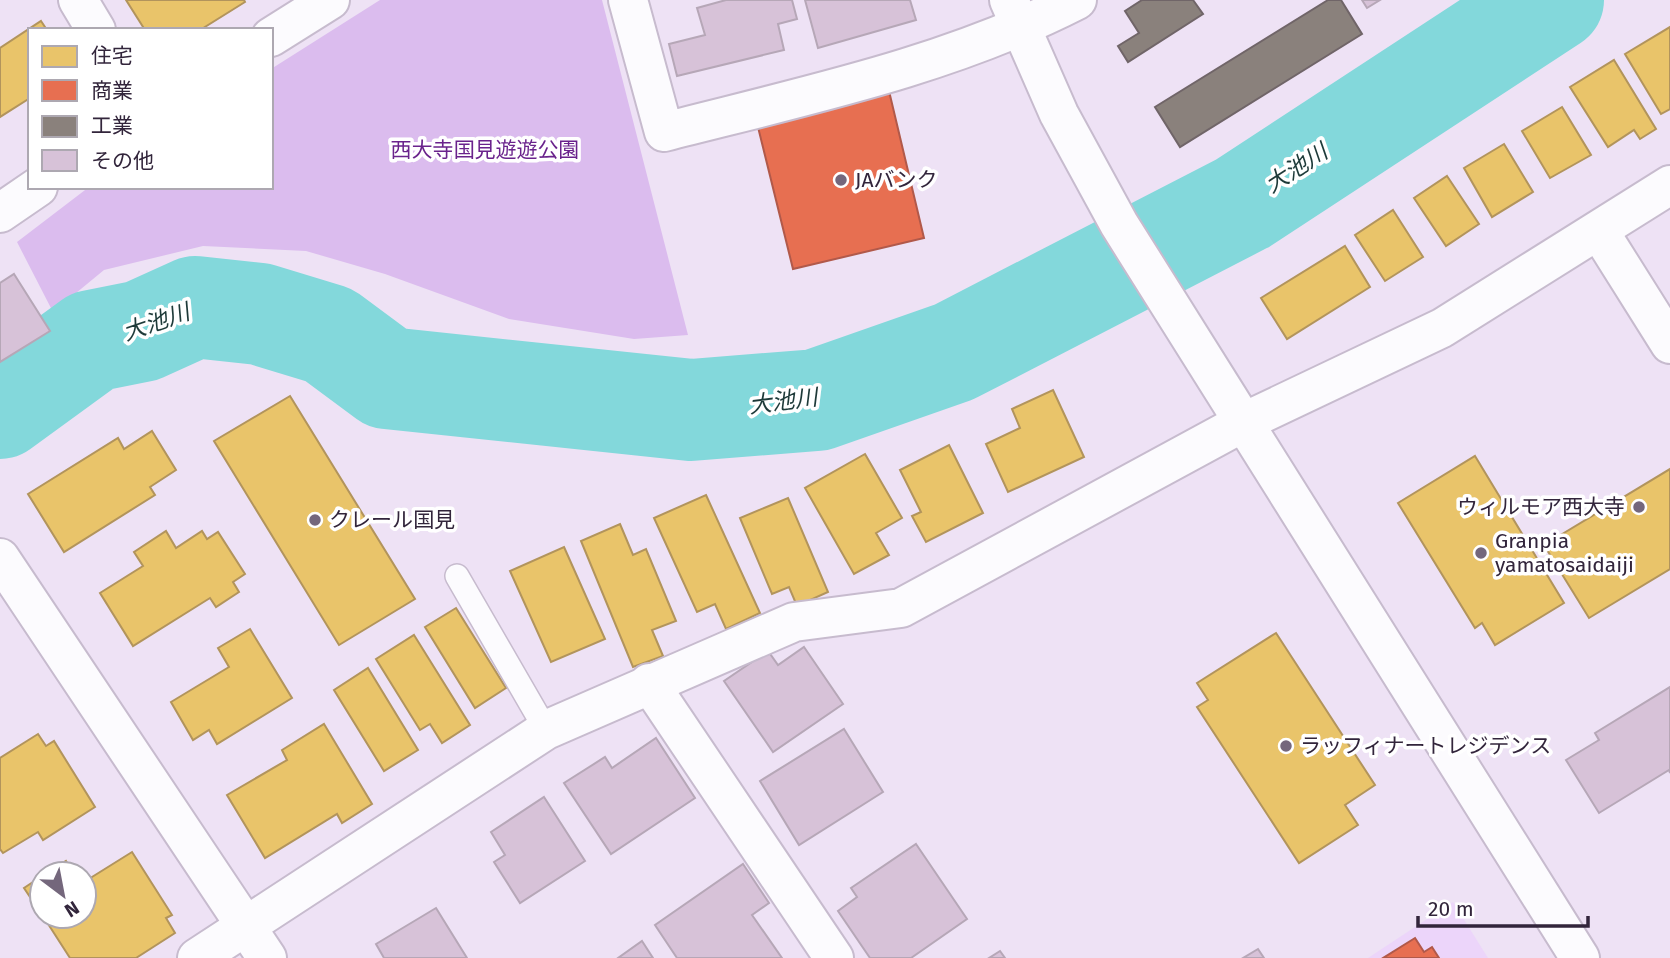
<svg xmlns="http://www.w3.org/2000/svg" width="1670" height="958" viewBox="0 0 1670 958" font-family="'Fira Sans','Noto Sans JP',sans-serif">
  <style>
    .built { fill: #ecd5fa }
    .green { fill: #dbbcee }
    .homes { fill: #e9c46a; stroke: #b2945c; stroke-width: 2 }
    .shops { fill: #e76f51; stroke: #b1594a; stroke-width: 2 }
    .industry { fill: #8a817c; stroke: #706568; stroke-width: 2 }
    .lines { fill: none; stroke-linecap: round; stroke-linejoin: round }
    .river { stroke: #83d8db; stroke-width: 102 }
    .building { fill: #d7c2d8; stroke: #b6a7b7; stroke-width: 2 }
    .lane-casing { stroke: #c7bbce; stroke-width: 26 }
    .street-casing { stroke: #c7bbce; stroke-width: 42 }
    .secondary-casing { stroke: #c7bbce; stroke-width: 42 }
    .lane { stroke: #fcfbfe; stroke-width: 23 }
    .street { stroke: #fcfbfe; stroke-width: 38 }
    .secondary { stroke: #fcfbfe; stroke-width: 38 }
    .poi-dot { fill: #74677c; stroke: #fff; stroke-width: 2.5 }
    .labels { text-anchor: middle; stroke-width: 7; stroke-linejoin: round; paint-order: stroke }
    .park-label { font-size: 21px; fill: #6a238c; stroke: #fff }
    .poi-label { font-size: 21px; fill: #32253b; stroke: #fff; text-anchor: start }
    .water-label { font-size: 23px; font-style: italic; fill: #1e3a39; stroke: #fff }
  </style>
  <rect width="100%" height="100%" fill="#eee2f5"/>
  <polygon class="built" points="1453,902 1488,958 1368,958"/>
  <polygon class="green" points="380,0 602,0 688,335 634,339 509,319 385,274 306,251 203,246 104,270 53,312 17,242 89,187 271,187 271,69"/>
  <g class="homes">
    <polygon points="126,0 244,0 245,2 200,30 145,30"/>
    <polygon points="41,21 47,30 30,30 30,98 0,117 0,48"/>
    <polygon points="1670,27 1670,109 1661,114 1625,54"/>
    <polygon points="1614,60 1656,129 1640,139 1634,130 1608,147 1570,87"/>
    <polygon points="1562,107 1591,155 1550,178 1522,131"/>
    <polygon points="1504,144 1533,192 1492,217 1464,168"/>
    <polygon points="1447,176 1479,224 1446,246 1414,198"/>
    <polygon points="1393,210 1423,257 1385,281 1355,235"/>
    <polygon points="1345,246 1370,287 1287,339 1261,298"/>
    <polygon points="1053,390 1084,457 1008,492 986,444 1020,428 1012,409"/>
    <polygon points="290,396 415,599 339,645 214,441"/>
    <polygon points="152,431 176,470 150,487 155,495 64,552 28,494 118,438 124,449"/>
    <polygon points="949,445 983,513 926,542 912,516 921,512 900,470"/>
    <polygon points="865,454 902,518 876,533 889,555 854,574 805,488"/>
    <polygon points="1475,456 1564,603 1495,645 1482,623 1475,628 1398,503"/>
    <polygon points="1670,469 1670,569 1589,618 1544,545"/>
    <polygon points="706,495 760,613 726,629 715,604 697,612 654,518"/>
    <polygon points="788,498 828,592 797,606 789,587 772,594 740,518"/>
    <polygon points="620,524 633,555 646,549 676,621 652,630 663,656 633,667 581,541"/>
    <polygon points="166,531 176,548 202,531 207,539 218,532 245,574 233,582 239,592 216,607 210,598 133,646 100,593 143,566 134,552"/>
    <polygon points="564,547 605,639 551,662 510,571"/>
    <polygon points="456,608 506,688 475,708 425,627"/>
    <polygon points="250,629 292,698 217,744 209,730 193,740 171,702 229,667 218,648"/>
    <polygon points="1276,633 1375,785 1345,805 1358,825 1299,863 1197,707 1208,700 1197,683"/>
    <polygon points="414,635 470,725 442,743 430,724 420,730 376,659"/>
    <polygon points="368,668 418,750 384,771 334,690"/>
    <polygon points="324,724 372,804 342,823 337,814 265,858 227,795 287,760 282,750"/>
    <polygon points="38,734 46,746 54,741 95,807 43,840 38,832 3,853 0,849 0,758"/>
    <polygon points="132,852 172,915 166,918 175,933 136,958 70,958 43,916 84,916 84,882"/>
    <polygon points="66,861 74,874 45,874"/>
    <polygon points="42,876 42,915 24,888"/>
  </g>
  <g class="shops">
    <polygon points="889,91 924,238 793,269 757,123"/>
    <polygon points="1415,938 1424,952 1432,947 1439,958 1383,958"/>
  </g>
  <g class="industry">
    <polygon points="1142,0 1193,0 1203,14 1128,62 1118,46 1139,33 1125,11"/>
    <polygon points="1328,0 1341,0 1362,34 1180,147 1155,107"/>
  </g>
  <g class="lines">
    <polyline class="river" points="0,408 92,341 142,331 195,307 260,314 329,335 387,378 691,410 817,400 954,352 1243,203 1553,0"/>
  </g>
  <g class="building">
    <polygon points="726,0 792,0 797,19 778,24 784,50 677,76 669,44 705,35 697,8"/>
    <polygon points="805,0 910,0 916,20 818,48"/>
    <polygon points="1362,0 1380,0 1367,8"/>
    <polygon points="14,274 50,331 0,362 0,283"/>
    <polygon points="804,647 843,704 773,752 724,681 768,651 778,665"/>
    <polygon points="1670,687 1670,773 1669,770 1599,813 1566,760 1599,740 1595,733"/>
    <polygon points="844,729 883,792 799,845 760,781"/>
    <polygon points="656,738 695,798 611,854 564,783 605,757 612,768"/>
    <polygon points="544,797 585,861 520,903 494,862 505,855 491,832"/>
    <polygon points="916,844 967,919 911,958 870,958 838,911 857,897 851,888"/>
    <polygon points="743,864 769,903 752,915 782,958 677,958 655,925"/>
    <polygon points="436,908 467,958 384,958 376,944"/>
    <polygon points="642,941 653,958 618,958"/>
    <polygon points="1258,949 1264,958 1243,958"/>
    <polygon points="1000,951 1005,958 989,958"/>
  </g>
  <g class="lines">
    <defs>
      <polyline id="lane" points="457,576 546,730"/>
      <g id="street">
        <polyline points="78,0 96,30"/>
        <path d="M628,0L664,132C804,96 948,66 1077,0"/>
        <polyline points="271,37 330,0"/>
        <polyline points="0,213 38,187"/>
        <polyline points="1599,231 1670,344"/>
        <polyline points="0,558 267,958"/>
        <polyline points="649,683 834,958"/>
        <polyline points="197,958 546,730 794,622 901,608 1244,422 1442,328 1670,185"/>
      </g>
      <polyline id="secondary" points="1009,0 1059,114 1119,224 1580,958"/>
    </defs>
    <use href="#lane" class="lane-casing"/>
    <use href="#street" class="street-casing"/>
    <use href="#secondary" class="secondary-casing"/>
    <use href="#lane" class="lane"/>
    <use href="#street" class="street"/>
    <use href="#secondary" class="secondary"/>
  </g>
  <g class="poi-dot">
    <circle cx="841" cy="180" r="7"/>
    <circle cx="1639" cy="507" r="7"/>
    <circle cx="315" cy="520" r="7"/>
    <circle cx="1481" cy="553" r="7"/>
    <circle cx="1286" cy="746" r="7"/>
  </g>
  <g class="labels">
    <g class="park-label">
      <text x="485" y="157">西大寺国見遊遊公園</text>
    </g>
    <g class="poi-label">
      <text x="855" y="187">JAバンク</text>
      <text x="1625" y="514" text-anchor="end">ウィルモア西大寺</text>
      <text x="329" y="527">クレール国見</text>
      <text x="1495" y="548">Granpia<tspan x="1495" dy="24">yamatosaidaiji</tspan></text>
      <text x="1300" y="753">ラッフィナートレジデンス</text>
    </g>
    <g class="water-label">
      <text transform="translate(1296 168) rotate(-33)" y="8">大池川</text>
      <text transform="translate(156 322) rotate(-19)" y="8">大池川</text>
      <text transform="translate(783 401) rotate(-7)" y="8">大池川</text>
    </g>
  </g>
  <rect x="28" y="28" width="245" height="161" fill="#ffffff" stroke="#ada8b1" stroke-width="2"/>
  <rect x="42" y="46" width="35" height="21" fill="#e9c46a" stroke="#ada8b1" stroke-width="2"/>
  <text x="91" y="63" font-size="21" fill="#32253b">住宅</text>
  <rect x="42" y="80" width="35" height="21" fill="#e76f51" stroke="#ada8b1" stroke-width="2"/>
  <text x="91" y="98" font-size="21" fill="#32253b">商業</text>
  <rect x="42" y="116" width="35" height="21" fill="#8a817c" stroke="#ada8b1" stroke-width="2"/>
  <text x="91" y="133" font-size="21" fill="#32253b">工業</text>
  <rect x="42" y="150" width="35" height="21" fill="#d7c2d8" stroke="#ada8b1" stroke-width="2"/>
  <text x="91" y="168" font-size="21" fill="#32253b">その他</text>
  <g transform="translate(63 895) rotate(148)"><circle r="33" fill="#ffffff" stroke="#ada8b1" stroke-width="2"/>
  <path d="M0-5L12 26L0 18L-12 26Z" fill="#74677c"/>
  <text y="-10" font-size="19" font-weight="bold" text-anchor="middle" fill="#32253b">N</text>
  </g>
  <path d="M1418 916v10h170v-10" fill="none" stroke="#32253b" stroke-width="3.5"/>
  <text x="1428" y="916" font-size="21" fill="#32253b" stroke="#ffffff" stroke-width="5" paint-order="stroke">20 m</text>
</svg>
